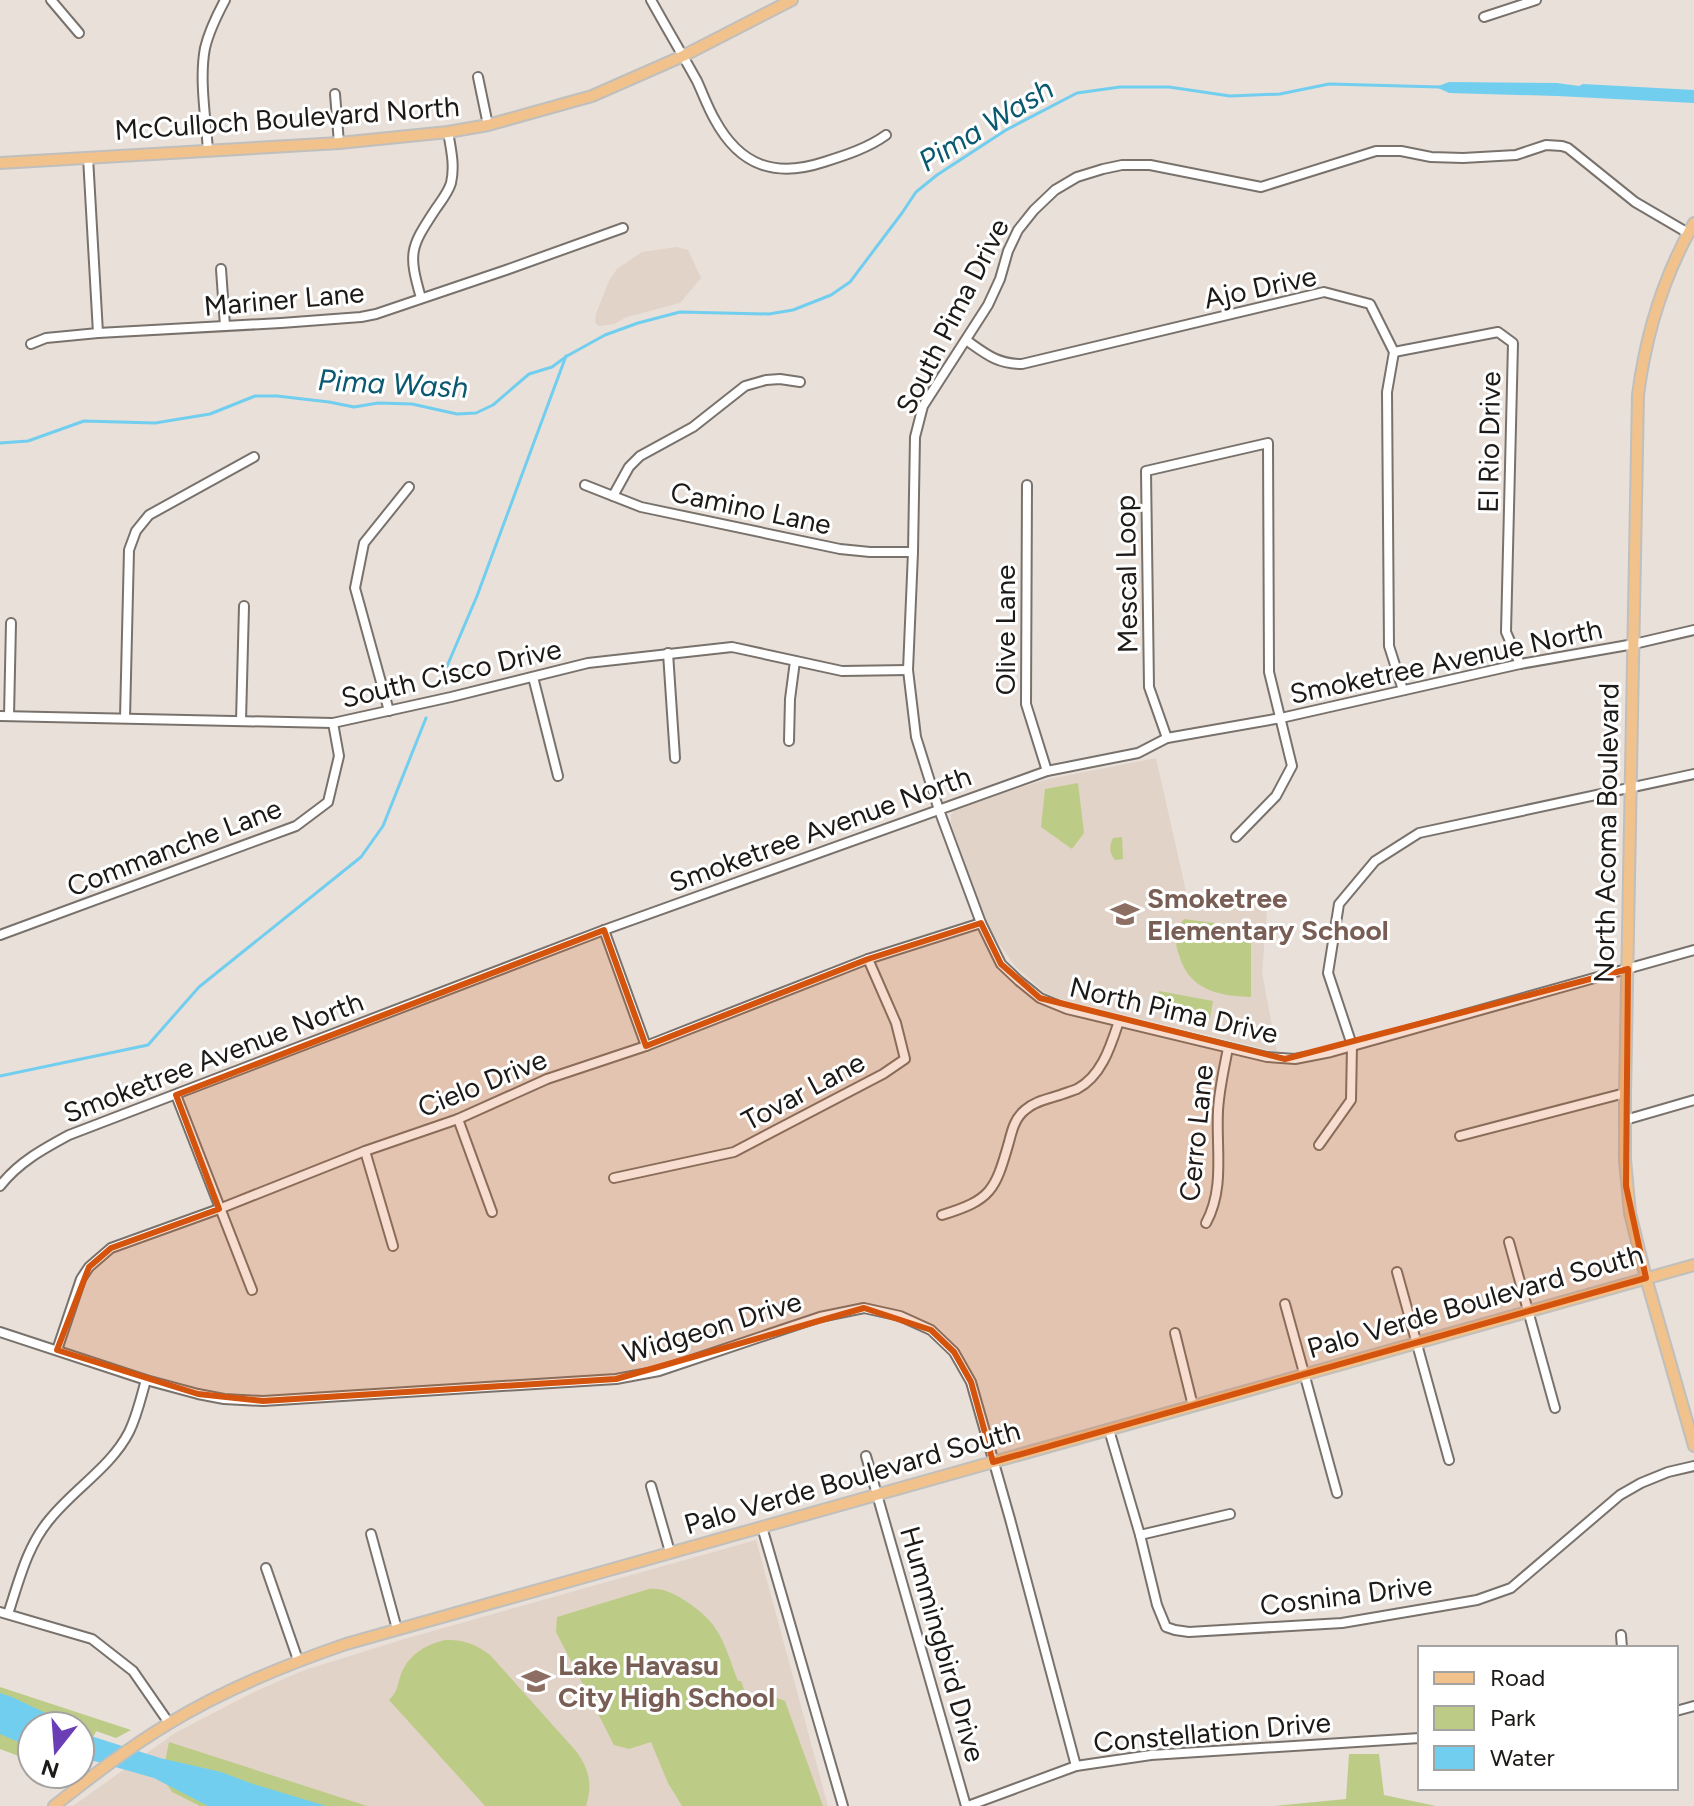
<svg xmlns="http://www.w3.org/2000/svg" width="1694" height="1806" viewBox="0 0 1694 1806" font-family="Figtree,sans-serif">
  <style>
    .built { fill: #e1d3c7 }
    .green { fill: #bccc87 }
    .water { fill: #72ceef }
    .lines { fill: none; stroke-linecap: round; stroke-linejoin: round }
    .stream { stroke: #72ceef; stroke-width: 3 }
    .minor-casing { stroke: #79726c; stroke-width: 12 }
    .major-casing { stroke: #bfbfbe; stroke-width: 14 }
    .minor { stroke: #fff; stroke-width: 8 }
    .major { stroke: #f2c28c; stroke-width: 10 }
    .marked { fill: #d4530d; fill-opacity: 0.2; stroke: #d4530d; stroke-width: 6; stroke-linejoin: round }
    .labels { text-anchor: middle; stroke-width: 6; stroke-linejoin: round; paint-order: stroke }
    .street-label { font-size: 28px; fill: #1c1917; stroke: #fff }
    .education-label { font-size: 28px; font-weight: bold; fill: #785e54; stroke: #fff; text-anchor: start }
    .water-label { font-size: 30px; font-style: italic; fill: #0a5970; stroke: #fff }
  </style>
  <rect width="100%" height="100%" fill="#e8e0d9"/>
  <g class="built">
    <polygon points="677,247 688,250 701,278 680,303 627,317 614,324 599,326 595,323 596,314 609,281 617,269 642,252"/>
    <polygon points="1156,758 1187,896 1268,897 1262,973 1277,1052 1060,999 1044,992 1015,966 990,931 951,824 951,815 956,807 1049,779"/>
    <polygon points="756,1540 828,1806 73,1806 175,1733 254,1692 302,1671 401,1640"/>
  </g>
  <g class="green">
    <polygon points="1078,783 1084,833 1072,849 1041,827 1045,789"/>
    <path d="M1122,837L1123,859L1115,860C1109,853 1109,846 1113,838Z"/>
    <path d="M1184,919L1251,928V997C1218,996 1189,990 1179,955C1174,942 1175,930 1184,919Z"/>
    <polygon points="1159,991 1213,1001 1210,1018 1155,1009"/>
    <path d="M649,1589C663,1588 672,1593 684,1600C721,1623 723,1642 738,1681H741L751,1708L777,1698L785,1701L823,1806H682L668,1783L651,1742L629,1749L614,1745L556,1632L557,1617Z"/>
    <path d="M445,1640C463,1639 476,1644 490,1655L575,1750C589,1767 593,1785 586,1806H485L389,1700C397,1692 397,1688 400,1677C407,1656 424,1645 445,1640Z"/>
    <polygon points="0,1687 131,1730 116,1738 96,1731 80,1765 80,1726 32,1726 32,1761 0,1749"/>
    <polygon points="169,1742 367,1806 200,1806 172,1792 162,1777"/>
    <polygon points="1349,1754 1379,1754 1384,1795 1436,1806 1274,1806 1346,1799"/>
  </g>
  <g class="water">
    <polygon points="1449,82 1557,83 1579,86 1583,84 1694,90 1694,103 1557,96 1449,93 1436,87"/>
    <polygon points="0,1693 12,1697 73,1726 32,1726 32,1748 0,1734"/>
    <polygon points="80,1730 94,1737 160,1758 221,1772 253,1784 326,1806 208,1806 154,1778 80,1757"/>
  </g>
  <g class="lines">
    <g class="stream">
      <polyline points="0,443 28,441 84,421 155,423 210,414 255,396 277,396 329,402 354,407 378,403 412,404 457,414 476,413 493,405 529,374 552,367 567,356 605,335 638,323 680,312 769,314 793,310 831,295 850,282 902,213 916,192 937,175 1006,130 1077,93 1120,87 1169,87 1230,96 1280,94 1329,84 1440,87"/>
      <polyline points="439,685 477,596 566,356"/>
      <polyline points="0,1076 148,1045 199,987 361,857 383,826 426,718"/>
    </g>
    <defs>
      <g id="minor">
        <polyline points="51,0 79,33"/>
        <path d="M651,0C666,27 682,54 697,81C703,94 708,108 715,120C740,166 775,178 824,162C846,155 868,148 886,135"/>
        <polyline points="1484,17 1536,0"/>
        <polyline points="478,77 488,125"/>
        <polyline points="335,94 339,143"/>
        <path d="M208,151C206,119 199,79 205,48C209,31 217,15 225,0"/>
        <polyline points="88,157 98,333"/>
        <polyline points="1688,233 1635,202 1568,148 1562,146 1546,145 1516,155 1463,158 1431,157 1401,151 1376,151 1261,187 1150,165 1122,165 1103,169 1077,177 1055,190 1034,210 1018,230 1008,251 1000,279 988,305 923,406 915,437 913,552 908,670 916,737 939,810 981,923 1001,964 1019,981 1040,998 1067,1009 1267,1057 1295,1059 1331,1052 1694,950"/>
        <polyline points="221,269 225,326"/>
        <path d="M421,298C408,253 410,248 435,210C441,201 448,193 451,183C455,166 451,149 448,132"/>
        <path d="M966,340C986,354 997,364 1022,364L1324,292L1370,304L1394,352L1387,392L1389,646L1403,690"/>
        <polyline points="31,344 46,338 98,333 281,323 361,317 376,314 506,270 623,228"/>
        <polyline points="1394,352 1498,332 1513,343 1506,632 1520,664"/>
        <polyline points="585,485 641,507 840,549 870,552 913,552"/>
        <polyline points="1027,485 1026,704 1047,771"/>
        <polyline points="613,496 629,467 640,456 693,427 745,386 766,380 780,379 800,382"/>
        <polyline points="668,653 675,758"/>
        <polyline points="533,677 558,776"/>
        <polyline points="389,711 355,588 364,543 409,487"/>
        <polyline points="0,716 333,723 451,697 588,663 732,647 842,671 908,670"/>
        <polyline points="9,716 11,623"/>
        <polyline points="125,718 129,550 136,531 149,515 254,457"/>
        <polyline points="241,721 244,606"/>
        <polyline points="1167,738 1149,687 1146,471 1268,443 1269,672 1292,766 1276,796 1236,837"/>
        <polyline points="789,741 790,699 795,661"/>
        <polyline points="604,930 646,1046"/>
        <polyline points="0,935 296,826 328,802 339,756 333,723"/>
        <polyline points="176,1095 252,1290"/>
        <polyline points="458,1119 492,1212"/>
        <polyline points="1625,1120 1694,1100"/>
        <polyline points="1460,1136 1625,1093"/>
        <polyline points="1319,1145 1351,1100 1352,1045 1328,973 1339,904 1375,861 1419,833 1694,774"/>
        <polyline points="365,1151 393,1246"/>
        <polyline points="614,1178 734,1152 883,1074 905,1059 896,1023 868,959"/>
        <path d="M0,1186C19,1162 43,1149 69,1135L604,930L1047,771L1138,753L1167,738L1281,718L1520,664L1634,644L1694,630"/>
        <path d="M942,1215C991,1200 995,1191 1009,1142C1012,1130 1015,1118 1025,1110C1035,1101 1048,1099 1060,1095C1065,1093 1072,1091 1077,1089C1102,1076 1111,1045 1119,1021"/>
        <path d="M1206,1223C1225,1188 1216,1149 1218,1111C1219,1090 1224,1069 1228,1048"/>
        <polyline points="1509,1242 1555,1408"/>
        <polyline points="1397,1272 1449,1460"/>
        <polyline points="1285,1304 1337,1493"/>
        <polyline points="0,1332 146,1380 198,1394 224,1399 263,1401 616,1379 659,1371 820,1317 864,1308 900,1316 931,1330 954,1352 971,1382 1010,1519 1076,1766"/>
        <polyline points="1175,1333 1193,1406"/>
        <polyline points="57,1350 81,1279 89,1267 111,1248 219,1209 365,1151 458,1119 547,1079 646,1046 868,959 981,923"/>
        <polyline points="1109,1430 1140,1535 1157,1605 1166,1627 1175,1630 1189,1632 1342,1623 1477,1600 1511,1588 1620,1495 1641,1483 1668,1472 1694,1466"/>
        <polyline points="866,1456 966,1806"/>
        <polyline points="651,1486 670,1552"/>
        <polyline points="762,1527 843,1806"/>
        <polyline points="371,1534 397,1629"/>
        <polyline points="1140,1535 1230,1514"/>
        <polyline points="266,1568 298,1660"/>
        <polyline points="0,1612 92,1639 133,1671 169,1723"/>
        <path d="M8,1614C19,1581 27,1546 50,1519C74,1489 111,1467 129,1432C137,1416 141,1397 146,1380"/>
        <polyline points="1621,1635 1622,1648"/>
        <polyline points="1676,1711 1694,1706"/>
        <polyline points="968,1806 1076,1766 1151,1755 1420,1738"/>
      </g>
      <g id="major">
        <polyline points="0,163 339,143 448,132 488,125 592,96 683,56 792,0"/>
        <path d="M1694,223C1663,277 1646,333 1638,395L1625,1093V1160L1630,1213L1646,1278L1694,1446"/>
        <path d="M54,1806C91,1777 128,1748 168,1724C223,1690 285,1665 346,1644L1694,1265"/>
      </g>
    </defs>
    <use href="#minor" class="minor-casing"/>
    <use href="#major" class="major-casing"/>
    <use href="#minor" class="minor"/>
    <use href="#major" class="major"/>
  </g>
  <path class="marked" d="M981,923L1001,964L1040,998L1285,1059L1628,969L1626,1186L1646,1278L993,1462L971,1382L954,1352L931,1330L864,1308L616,1379L263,1401L198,1394L57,1350L89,1267L111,1248L219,1209L176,1095L604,930L646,1046L868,959Z"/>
  <defs>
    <symbol id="school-bare" viewBox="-9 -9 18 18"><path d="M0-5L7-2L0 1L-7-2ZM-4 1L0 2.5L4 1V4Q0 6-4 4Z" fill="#8d6e63" stroke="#fff" stroke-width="2.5" paint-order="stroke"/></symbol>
  </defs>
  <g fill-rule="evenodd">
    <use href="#school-bare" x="1105" y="894" width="40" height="40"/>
    <use href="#school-bare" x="516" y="1661" width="40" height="40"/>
  </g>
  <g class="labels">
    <g class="street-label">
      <text transform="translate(287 118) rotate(-4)" y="10">McCulloch Boulevard North</text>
      <text transform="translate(1260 287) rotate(-12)" y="10">Ajo Drive</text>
      <text transform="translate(284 299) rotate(-5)" y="10">Mariner Lane</text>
      <text transform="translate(952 316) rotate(-63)" y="10">South Pima Drive</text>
      <text transform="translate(1489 442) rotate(-89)" y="10">El Rio Drive</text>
      <text transform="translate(751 508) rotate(12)" y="10">Camino Lane</text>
      <text transform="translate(1126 574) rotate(-91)" y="10">Mescal Loop</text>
      <text transform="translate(1005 630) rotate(-90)" y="10">Olive Lane</text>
      <text transform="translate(1446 661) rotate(-12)" y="10">Smoketree Avenue North</text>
      <text transform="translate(451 673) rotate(-13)" y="10">South Cisco Drive</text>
      <text transform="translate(820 829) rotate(-20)" y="10">Smoketree Avenue North</text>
      <text transform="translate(1606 833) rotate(-89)" y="10">North Acoma Boulevard</text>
      <text transform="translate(174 847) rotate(-21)" y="10">Commanche Lane</text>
      <text transform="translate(1174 1010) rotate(13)" y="10">North Pima Drive</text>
      <text transform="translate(213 1057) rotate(-21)" y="10">Smoketree Avenue North</text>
      <text transform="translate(482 1083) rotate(-22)" y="10">Cielo Drive</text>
      <text transform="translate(803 1091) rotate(-28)" y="10">Tovar Lane</text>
      <text transform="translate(1196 1133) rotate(-84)" y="10">Cerro Lane</text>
      <text transform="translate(1475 1301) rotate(-16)" y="10">Palo Verde Boulevard South</text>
      <text transform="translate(712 1327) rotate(-17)" y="10">Widgeon Drive</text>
      <text transform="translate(852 1477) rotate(-16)" y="10">Palo Verde Boulevard South</text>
      <text transform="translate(1346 1595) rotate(-7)" y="10">Cosnina Drive</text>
      <text transform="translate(943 1644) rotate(74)" y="10">Hummingbird Drive</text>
      <text transform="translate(1212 1732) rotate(-5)" y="10">Constellation Drive</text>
    </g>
    <g class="education-label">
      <text x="1147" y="908">Smoketree<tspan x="1147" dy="32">Elementary School</tspan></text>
      <text x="558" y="1675">Lake Havasu<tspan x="558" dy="32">City High School</tspan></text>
    </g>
    <g class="water-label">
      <text transform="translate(986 125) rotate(-31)" y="10">Pima Wash</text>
      <text transform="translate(393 384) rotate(3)" y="10">Pima Wash</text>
    </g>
  </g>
  <rect x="1418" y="1646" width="260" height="144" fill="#ffffff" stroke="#a4a3a2" stroke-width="2"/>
  <rect x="1434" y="1672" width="40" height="12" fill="#f2c28c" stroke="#a4a3a2" stroke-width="2"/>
  <text x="1490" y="1686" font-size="24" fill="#1c1917">Road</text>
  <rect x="1434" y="1706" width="40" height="24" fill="#bccc87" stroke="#a4a3a2" stroke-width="2"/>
  <text x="1490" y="1726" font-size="24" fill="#1c1917">Park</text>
  <rect x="1434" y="1746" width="40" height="24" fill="#72ceef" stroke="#a4a3a2" stroke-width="2"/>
  <text x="1490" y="1766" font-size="24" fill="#1c1917">Water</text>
  <g transform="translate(56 1750) rotate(197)"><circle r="38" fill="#ffffff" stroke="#a4a3a2" stroke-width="2"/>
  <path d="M0-6L14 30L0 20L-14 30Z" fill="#6b3eb6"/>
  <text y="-12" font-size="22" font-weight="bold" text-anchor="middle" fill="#1c1917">N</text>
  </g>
</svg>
